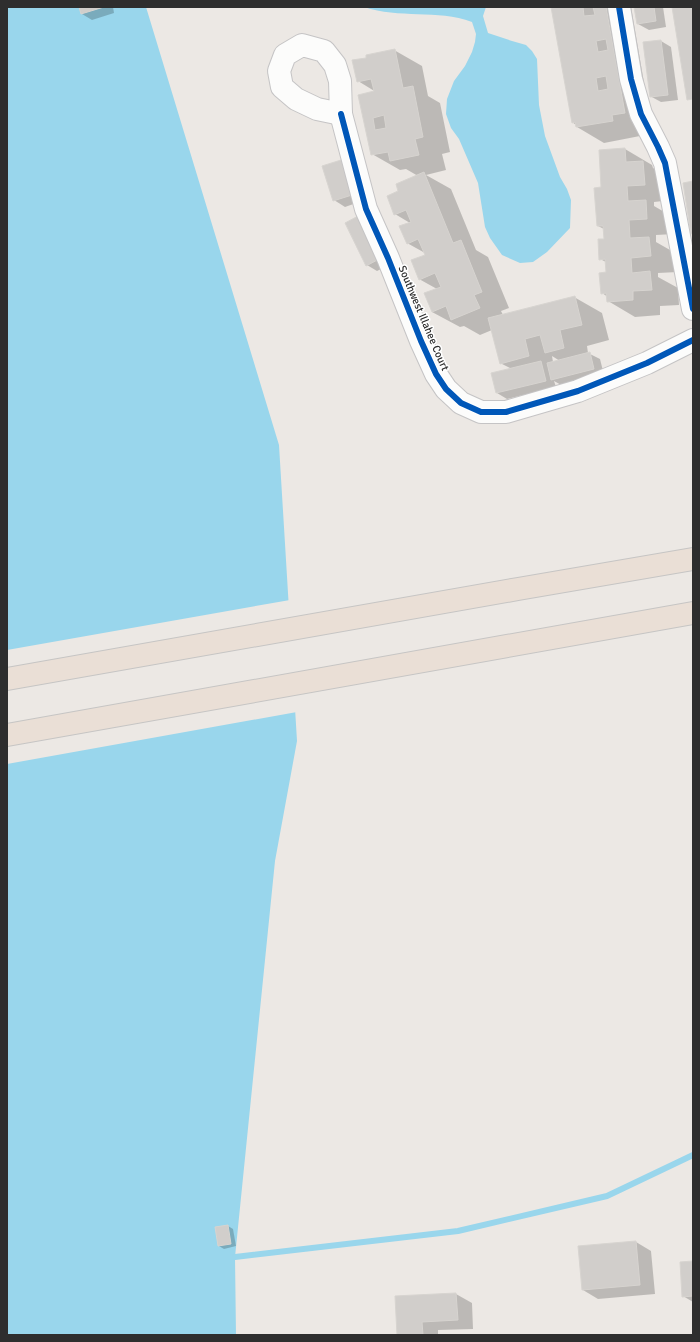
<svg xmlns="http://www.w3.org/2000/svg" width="700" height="1342" viewBox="0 0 700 1342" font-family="Signika,sans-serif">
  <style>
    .water { fill: #99d6ec }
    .pier { fill: #ece8e4 }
    .shadow { fill: #0003; fill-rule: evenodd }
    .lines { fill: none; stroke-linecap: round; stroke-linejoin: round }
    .stream { stroke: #99d6ec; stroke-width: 6 }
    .building { fill: #d1cecb; stroke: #d7d4d0; fill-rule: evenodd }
    .street-casing { stroke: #c5c4c5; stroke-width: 24 }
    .highway-casing { stroke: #c6c5c4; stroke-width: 24 }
    .street { stroke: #fcfcfb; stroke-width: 22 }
    .highway { stroke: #eadfd6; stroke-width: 22 }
    .cycleway-casing { stroke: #fff; stroke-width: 8 }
    .cycleway { stroke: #0057b8; stroke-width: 6 }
    .labels { text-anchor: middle; stroke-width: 3; stroke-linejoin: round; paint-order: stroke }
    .street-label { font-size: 11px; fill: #2e2e2e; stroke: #fff }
  </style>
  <rect width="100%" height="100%" fill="#ece8e4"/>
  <g class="water">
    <polygon points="7,7 146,7 279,445 297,741 275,861 235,1257 236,1335 7,1335"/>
    <path d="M364,7H486L483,16L488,33L512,41L526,45L532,51L537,59L539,105L545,136L560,177L567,189L571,200L570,228L547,252L533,262L520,263L502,255L490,238L485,227L478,183L459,139L451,128L446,114L447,99L454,81L465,66L472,52L475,42L476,34L472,22C437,9 399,19 364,7Z"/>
  </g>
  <polygon class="pier" points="290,600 297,712 7,764 7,650"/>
  <g class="shadow">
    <polygon points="80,7 113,7 114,13 92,20 82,14"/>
    <polygon points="552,7 631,7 652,129 639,131 640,136 604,143 577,127 576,125 572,122"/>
    <polygon points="635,7 663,7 666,27 649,30 638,24"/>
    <polygon points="661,41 671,47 678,100 661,102 650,96"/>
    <path d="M394,50L422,66L428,96L440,103L450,152L442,154L446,170L426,175L451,189L476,250L488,257L509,308L501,311L503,315L574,297L602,313L609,340L587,346L588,353L600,359L604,375L563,386L554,381L556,387L507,399L497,393L512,369L500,363L492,330L480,335L464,326L460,327L432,312L437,289L419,279L426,255L425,253L407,243L410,223L395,214L400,192L418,176L406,169L400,170L372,154L360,95L376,92L358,81L367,58ZM552,356L560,361L553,362Z"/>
    <polygon points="625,149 652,165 653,168 670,178 672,200 654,202 654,206 673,217 674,234 656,235 656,242 677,254 678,272 658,273 658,277 678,288 679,305 660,306 660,315 635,317 608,301 608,297 602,293 607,273 606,262 600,259 605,240 604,229 598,226 602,188"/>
    <polygon points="341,161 351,167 362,201 345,207 334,200"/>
    <polygon points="346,223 391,264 377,271 367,265"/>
    <polygon points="228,1226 233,1229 236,1246 224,1249 219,1246"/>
    <polygon points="636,1242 651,1251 655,1294 598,1299 583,1290"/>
    <polygon points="693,1262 693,1302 683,1296"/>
    <polygon points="456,1294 472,1303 473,1329 438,1330 438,1335 398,1335 396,1297"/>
  </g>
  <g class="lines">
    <polyline class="stream" points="235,1257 458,1231 607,1196 693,1155"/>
  </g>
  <g class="building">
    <polygon points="79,7 104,7 81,14"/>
    <path d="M551,7H583L584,16L595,15L593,7H606L625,113L612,115L613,121L576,127L575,122L572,123ZM606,39L608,50L598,52L596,41ZM606,76L608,89L598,91L596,78Z"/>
    <polygon points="634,7 654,7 656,21 637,24"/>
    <polygon points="672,7 693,7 693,99 687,100"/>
    <polygon points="661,40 668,95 650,97 643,42"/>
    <path d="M395,49L403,88L413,86L423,137L415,139L419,155L390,161L388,152L371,155L358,95L374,91L371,79L357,82L352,60L366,58V55ZM384,115L386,128L375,130L373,118Z"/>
    <polygon points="625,148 626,162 643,161 645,185 627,186 628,201 646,200 647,219 629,220 630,238 649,237 651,256 631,258 632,273 650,271 652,290 633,291 633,300 607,302 606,293 601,294 599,273 606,272 605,259 599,260 598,239 604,239 603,226 597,226 594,188 601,187 599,150"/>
    <polygon points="341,160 352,195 333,201 322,166"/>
    <polygon points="424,172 453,243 461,240 482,292 474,295 480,308 451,320 446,306 432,312 424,293 441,287 435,273 419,280 411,260 425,255 418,239 407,244 399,226 411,222 406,210 394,215 387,196 398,191 396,184"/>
    <polygon points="693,181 693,233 691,234 683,183"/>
    <polygon points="360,215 381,258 366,266 345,223"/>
    <polygon points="575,296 582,325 560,330 564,348 545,353 540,335 525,339 529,356 500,364 488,318"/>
    <polygon points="590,352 594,369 551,380 547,363"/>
    <polygon points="541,361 546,381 496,393 491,373"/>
    <polygon points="228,1225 231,1244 218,1246 215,1227"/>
    <polygon points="636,1241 640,1285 582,1290 578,1246"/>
    <polygon points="693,1261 693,1296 682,1297 680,1262"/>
    <polygon points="456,1293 458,1320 422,1322 423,1335 397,1335 395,1296"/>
  </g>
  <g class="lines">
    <defs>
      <g id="street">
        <polyline points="619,7 631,79 641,114 658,147 665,163 693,309"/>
        <polygon points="302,45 324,51 335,65 340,81 341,114 317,109 296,99 282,87 279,71 285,55"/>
        <polyline points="341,114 366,209 388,258 421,341 436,374 446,389 461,403 481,412 506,412 578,391 647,363 693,340"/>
      </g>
      <g id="highway">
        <polyline points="7,679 518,589 693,559"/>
        <polyline points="7,735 693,613"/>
      </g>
    </defs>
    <use href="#street" class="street-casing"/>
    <use href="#highway" class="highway-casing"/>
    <use href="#street" class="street"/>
    <use href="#highway" class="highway"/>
    <defs>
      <g id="cycleway">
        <polyline points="619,7 631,79 641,114 658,147 665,163 693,309"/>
        <polyline points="341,114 366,209 388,258 421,341 436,374 446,389 461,403 481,412 506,412 578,391 647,363 693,340"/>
      </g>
    </defs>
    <use href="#cycleway" class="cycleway-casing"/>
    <use href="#cycleway" class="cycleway"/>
  </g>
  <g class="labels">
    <g class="street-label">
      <text transform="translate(424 318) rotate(67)" y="4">Southwest Illahee Court</text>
    </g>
  </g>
  <rect width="700" height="1342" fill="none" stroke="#2e2e2e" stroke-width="16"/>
</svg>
